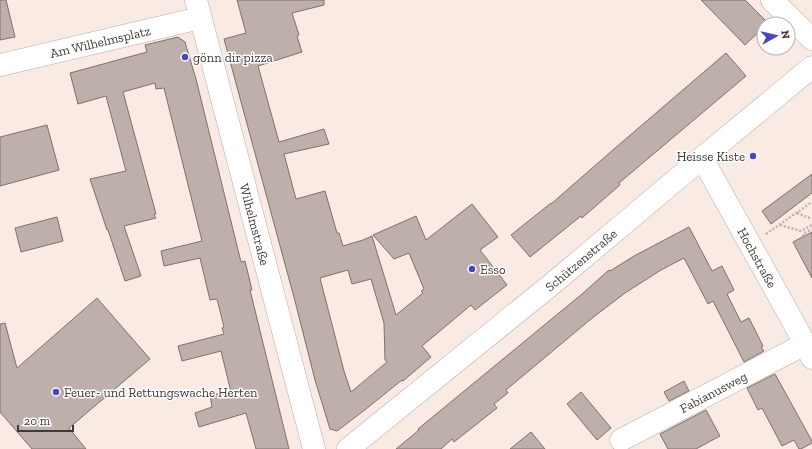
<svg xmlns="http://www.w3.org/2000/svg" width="812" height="449" viewBox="0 0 812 449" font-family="'Zilla Slab',serif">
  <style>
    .building { fill: #bdafaa; stroke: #7e716c; fill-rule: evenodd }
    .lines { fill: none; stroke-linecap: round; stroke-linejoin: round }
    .minor-casing { stroke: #b9aba6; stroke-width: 23 }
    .major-casing { stroke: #b9aba6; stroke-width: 23 }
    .path { stroke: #beb2ad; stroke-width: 2.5; stroke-dasharray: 2 2; stroke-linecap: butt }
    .minor { stroke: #fff; stroke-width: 22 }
    .major { stroke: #fff; stroke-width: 22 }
    .poi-dot { fill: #4847bd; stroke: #fff; stroke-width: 1.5 }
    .labels { text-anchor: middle; stroke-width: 3; stroke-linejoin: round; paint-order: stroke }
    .street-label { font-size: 13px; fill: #403a38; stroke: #fff }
    .poi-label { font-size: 13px; fill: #403a38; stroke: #fff; text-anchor: start }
  </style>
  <rect width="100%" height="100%" fill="#f9eae4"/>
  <g class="building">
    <polygon points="0,0 6,0 15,37 0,40"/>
    <path d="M237,0H324V5L292,13L299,35L297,36L302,52L258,66L279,142L324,129L329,144L284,154L296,199L325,191L337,233H339L343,246L363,240L372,236L396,315L423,293L421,291L424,289L409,253L394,259L373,235L416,216L426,240L472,204L498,237L480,250L507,285L475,310L471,305L422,346L431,357L403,381L402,380L366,409L337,431L330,429L315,380L295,301L224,39L246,33ZM348,270L352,284L371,279L384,323L385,360L387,362L351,392L344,371L320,278Z"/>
    <polygon points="701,0 745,0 768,23 767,24 764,24 764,27 745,45"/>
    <polygon points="178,37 185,42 196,79 241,262 245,261 252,290 250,290 289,449 256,449 246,413 199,427 195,413 212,407 210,395 231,392 221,351 182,361 178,346 224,334 222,328 224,327 217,299 210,300 200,258 164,266 161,251 202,241 164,88 156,89 155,83 123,92 156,214 154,215 156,218 124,226 141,276 125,281 108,230 107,230 90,179 126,171 106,96 78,104 70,73 147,52 145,45"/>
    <polygon points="726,53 746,76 619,183 620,185 582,218 581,216 530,257 511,235 551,203 551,204 614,149"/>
    <polygon points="47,125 59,170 0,186 0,137"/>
    <polygon points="812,174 812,193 771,224 762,211"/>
    <polygon points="57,217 63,241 21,252 15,228"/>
    <polygon points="689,227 712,271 722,266 734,290 727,294 741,322 749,318 763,346 761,347 764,351 744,362 713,301 708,304 684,258 661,270 625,293 591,319 506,390 508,393 494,404 497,408 454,442 452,439 441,449 396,449 419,430 418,429 582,294 609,270 610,271 634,256"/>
    <polygon points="812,232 812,278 793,242"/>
    <polygon points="97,298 150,359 69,428 86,449 32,449 0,412 0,324 5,323 17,368"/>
    <polygon points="775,374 812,441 812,443 801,449 799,449 794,440 782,446 762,408 758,410 747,388"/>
    <polygon points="684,381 689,391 669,401 664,392"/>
    <polygon points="581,392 611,428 597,440 567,404"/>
    <polygon points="706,410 720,436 696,449 668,449 660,434"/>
    <polygon points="531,432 545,449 510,449"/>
  </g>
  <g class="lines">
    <defs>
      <g id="minor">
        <path id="s1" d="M196,0L314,449"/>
        <polyline points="772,0 812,39"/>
        <path id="s2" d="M0,65L200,18"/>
        <path id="s3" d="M702,158L791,318L812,358"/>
        <path id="s4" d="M621,440L805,344"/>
      </g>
      <g id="major">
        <path id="s5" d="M348,449L552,284L702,158L812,67"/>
      </g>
    </defs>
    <use href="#minor" class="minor-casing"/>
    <use href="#major" class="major-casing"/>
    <g class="path">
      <polyline points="797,213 812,219"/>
      <polyline points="780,225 801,231 812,225"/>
      <polyline points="766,234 812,202"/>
      <polyline points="804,236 803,234 812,229"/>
    </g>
    <use href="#minor" class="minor"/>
    <use href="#major" class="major"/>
  </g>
  <g class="poi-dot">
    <circle cx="185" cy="57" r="4"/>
    <circle cx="753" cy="156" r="4"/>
    <circle cx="472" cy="269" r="4"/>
    <circle cx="56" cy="392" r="4"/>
  </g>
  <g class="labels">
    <g class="street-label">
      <text dy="5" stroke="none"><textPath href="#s2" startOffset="103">Am Wilhelmsplatz</textPath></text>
      <text dy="5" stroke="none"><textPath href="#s1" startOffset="232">Wilhelmstraße</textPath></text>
      <text dy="5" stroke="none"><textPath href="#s3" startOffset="114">Hochstraße</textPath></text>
      <text dy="5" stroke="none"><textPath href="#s5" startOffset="300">Schützenstraße</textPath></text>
      <text dy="5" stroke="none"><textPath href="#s4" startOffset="104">Fabianusweg</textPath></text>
    </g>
    <g class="poi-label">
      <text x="193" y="62">gönn dir pizza</text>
      <text x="745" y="161" text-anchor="end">Heisse Kiste</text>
      <text x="480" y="274">Esso</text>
      <text x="64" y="397">Feuer- und Rettungswache Herten</text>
    </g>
  </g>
  <g transform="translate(776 36) rotate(82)"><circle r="19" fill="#ffffff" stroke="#b3b0af"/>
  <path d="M0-3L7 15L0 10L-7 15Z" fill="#4847bd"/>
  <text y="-6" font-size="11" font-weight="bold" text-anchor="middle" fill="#403a38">N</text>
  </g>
  <path d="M18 425v6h55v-6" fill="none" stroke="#403a38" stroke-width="2"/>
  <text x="24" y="425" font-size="12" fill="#403a38" stroke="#ffffff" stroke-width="3" paint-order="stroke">20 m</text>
</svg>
